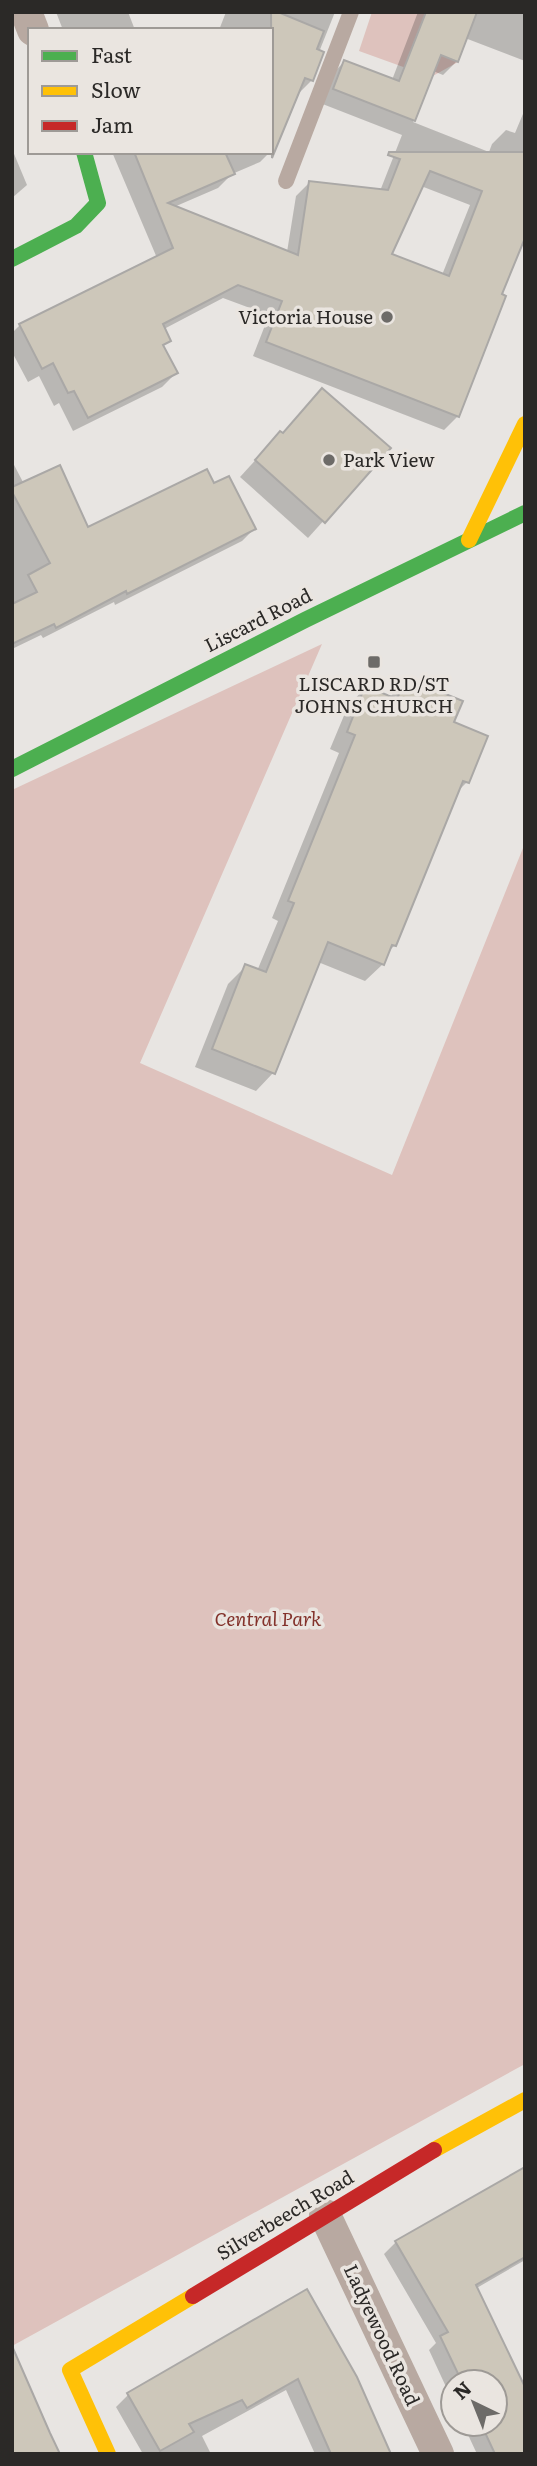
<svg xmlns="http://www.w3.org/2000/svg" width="537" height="2466" viewBox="0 0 537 2466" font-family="Literata,serif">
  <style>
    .green { fill: #dec2bd }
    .shadow { fill: #0003; fill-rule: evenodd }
    .building { fill: #cdc7ba; stroke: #aaa8a6; stroke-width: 2; fill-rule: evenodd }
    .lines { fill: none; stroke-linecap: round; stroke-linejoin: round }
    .lane { stroke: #b8a9a1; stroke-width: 16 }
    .street { stroke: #b8a9a1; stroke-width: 32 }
    .fast { stroke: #4caf50; stroke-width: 16 }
    .slow { stroke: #ffc107; stroke-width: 16 }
    .jam { stroke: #c62828; stroke-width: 16 }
    .poi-dot { fill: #6d6b68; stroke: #eae5e0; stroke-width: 2.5 }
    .labels { text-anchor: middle; stroke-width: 7; stroke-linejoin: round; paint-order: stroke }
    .poi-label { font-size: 19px; fill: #2b2927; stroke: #eae5e0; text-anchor: end }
    .street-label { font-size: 19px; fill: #2b2927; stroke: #eae5e0 }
    .park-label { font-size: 19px; font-style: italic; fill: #83322b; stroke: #eae5e0 }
  </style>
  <rect width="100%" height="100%" fill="#e8e5e2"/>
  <g class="green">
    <polygon points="372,12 426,12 413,44 458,62 431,77 359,51"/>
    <polygon points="322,644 140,1063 392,1175 525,843 525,2064 12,2346 12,790"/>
  </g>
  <g class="shadow">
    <polygon points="56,12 128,12 135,30 63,30"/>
    <polygon points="226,12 335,12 319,52 312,80 298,94 271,151 271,30 219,30"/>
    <path d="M418,12H525V61L465,38L457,61L443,75L433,71L413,122L489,152L492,144L506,130L515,133L525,109V232L458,416L444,430L253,356L269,315L223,298L164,329L169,340L163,347L176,373L162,387L73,431L59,403L54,406L39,376L28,382L12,352V333L20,325L157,258L112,152H270L260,162L232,174L218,188L174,207L287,252L296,196L310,182L380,191L402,135L320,103L330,76L344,62L392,80ZM421,186L470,205L442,275L390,255Z"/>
    <polygon points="12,149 27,185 12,198"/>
    <polygon points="280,433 388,449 308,538 240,477"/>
    <polygon points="12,461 24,484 87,529 213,485 254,529 242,541 115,605 114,602 43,638 41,635 12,649"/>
    <polygon points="406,680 452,723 467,782 456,793 395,945 387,953 383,964 365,981 318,962 273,1073 256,1091 195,1067 228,984 246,966 257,971 278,921 272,918 339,753 330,749 348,706 365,688 389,698"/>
    <polygon points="525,2167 525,2260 475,2289 525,2454 477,2454 463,2424 495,2424 495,2382 453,2382 453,2402 429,2350 436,2343 384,2254 396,2242"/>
    <polygon points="307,2292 390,2454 315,2454 286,2390 202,2436 211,2454 143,2454 116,2407 128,2395"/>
  </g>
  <g class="building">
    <polygon points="271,12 278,12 324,31 317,49 324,52 313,81 305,78 272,158"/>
    <polygon points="426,12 477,12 458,62 441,55 415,121 333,89 344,60 399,81"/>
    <path d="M134,152H225L235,174L168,203L298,255L309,181L388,190L400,159L388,155L389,152H525V238L502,294L506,296L459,417L266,342L282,301L238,285L163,324L171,341L163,345L178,373L88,418L74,391L68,393L53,363L42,369L19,324L173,248ZM430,171L482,191L449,276L392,254Z"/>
    <polygon points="322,388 391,448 325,523 255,460 280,431 283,433"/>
    <polygon points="60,465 88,527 207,469 214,483 229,476 256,529 127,594 126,591 56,628 54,624 12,644 12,604 37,592 28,575 50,563 12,492 12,487"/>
    <polygon points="406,678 463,701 454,722 488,736 469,783 463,781 396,946 392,945 384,965 328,942 275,1074 212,1049 245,964 266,972 294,903 288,901 355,735 347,732 365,686 397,699"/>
    <polygon points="525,2167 525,2257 476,2285 525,2387 525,2454 495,2454 481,2424 495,2424 495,2382 462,2382 440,2336 448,2332 395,2241"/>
    <polygon points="307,2289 357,2377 391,2454 331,2454 298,2379 247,2408 242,2400 189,2424 194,2432 160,2451 127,2393"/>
    <polygon points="12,2346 50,2433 60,2454 12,2454"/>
  </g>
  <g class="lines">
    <polyline class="lane" points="286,181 351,12"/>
    <g class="street">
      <polyline points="26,12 33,30"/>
      <polyline points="325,2215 438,2454"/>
    </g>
    <g class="fast">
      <polyline points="12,259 76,226 98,203 84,152"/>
      <polyline points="12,769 305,620 525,513"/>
    </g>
    <g class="slow">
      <polyline points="469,540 525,424"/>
      <polyline points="434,2150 525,2100"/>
      <polyline points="108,2454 70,2370 193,2296"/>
    </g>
    <polyline class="jam" points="193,2296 434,2150"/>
  </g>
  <g class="poi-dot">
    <circle cx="387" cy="317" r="7"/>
    <circle cx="329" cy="460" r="7"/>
    <rect x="367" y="655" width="14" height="14" rx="3.5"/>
  </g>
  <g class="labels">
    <g class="poi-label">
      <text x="373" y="324">Victoria House</text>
      <text x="343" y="467" text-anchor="start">Park View</text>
      <text x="374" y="691" text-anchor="middle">LISCARD RD/ST<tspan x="374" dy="22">JOHNS CHURCH</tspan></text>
    </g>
    <g class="street-label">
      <text transform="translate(258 620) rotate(-27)" y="7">Liscard Road</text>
      <text transform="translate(285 2215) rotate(-31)" y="7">Silverbeech Road</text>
      <text transform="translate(382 2335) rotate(65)" y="7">Ladyewood Road</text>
    </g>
    <g class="park-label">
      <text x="268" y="1626">Central Park</text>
    </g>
  </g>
  <rect width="537" height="2466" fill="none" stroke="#2b2927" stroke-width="28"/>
  <rect x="28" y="28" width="245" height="126" fill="#eae5e0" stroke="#9e9a96" stroke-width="2"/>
  <rect x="42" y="51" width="35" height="10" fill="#4caf50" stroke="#9e9a96" stroke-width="2"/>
  <text x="91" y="63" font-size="21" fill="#2b2927">Fast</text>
  <rect x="42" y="86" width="35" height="10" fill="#ffc107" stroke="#9e9a96" stroke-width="2"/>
  <text x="91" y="98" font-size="21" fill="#2b2927">Slow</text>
  <rect x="42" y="121" width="35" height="10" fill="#c62828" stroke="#9e9a96" stroke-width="2"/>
  <text x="91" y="133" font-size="21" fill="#2b2927">Jam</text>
  <g transform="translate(474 2403) rotate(317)"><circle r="33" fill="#eae5e0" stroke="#9e9a96" stroke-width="2"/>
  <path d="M0-5L12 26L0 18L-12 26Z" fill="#6d6b68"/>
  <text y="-10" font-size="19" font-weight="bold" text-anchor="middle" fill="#2b2927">N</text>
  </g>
</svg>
